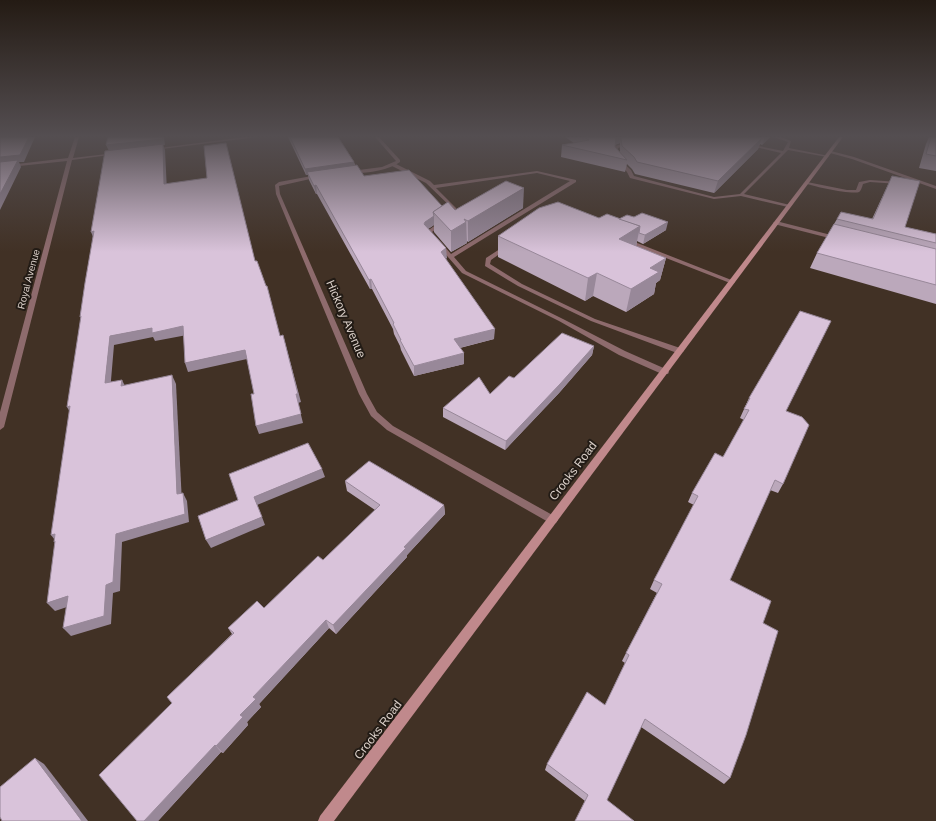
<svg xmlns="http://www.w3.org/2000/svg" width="936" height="821" viewBox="0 0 936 821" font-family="Helvetica,sans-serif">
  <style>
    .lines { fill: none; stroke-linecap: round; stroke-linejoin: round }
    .service { fill: #8e6b6d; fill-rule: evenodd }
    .minor { fill: #8e6b6d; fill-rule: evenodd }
    .tertiary { fill: #8e6b6d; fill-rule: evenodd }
    .secondary { fill: #c0898c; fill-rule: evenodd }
    .wall { fill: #bba8bb; fill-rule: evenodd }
    .shaded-wall { fill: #988899 }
    .building { fill: #d9c3da; stroke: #988899 }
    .labels { text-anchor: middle; stroke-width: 4; stroke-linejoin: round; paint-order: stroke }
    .far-street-label { font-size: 10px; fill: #dbd0c9; stroke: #221b15 }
    .street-label { font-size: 12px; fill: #dbd0c9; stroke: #221b15 }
  </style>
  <rect width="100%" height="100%" fill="#413125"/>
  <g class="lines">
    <g class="service">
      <polygon points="773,137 781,137 791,141 789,148 829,156 827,157 788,150 744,194 790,205 790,207 788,207 741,196 714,199 630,178 627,172 614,158 615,146 630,142 630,144 618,148 618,158 631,170 634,176 714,197 740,194 781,153 747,145 749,144 783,151 788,142"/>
      <polygon points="392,164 396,164 430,181 434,185 537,171 576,180 576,182 454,257 466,271 563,319 625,351 668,370 669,372 668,374 662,374 619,355 559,321 462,273 426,232 441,221 445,221 445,223 432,232 451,254 570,181 537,173 436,188 456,208 456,209 454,210 426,183 392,166"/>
      <path d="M870,180L899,182L901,183L899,184L870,182L863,184C862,187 861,191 859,192C853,195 810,186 805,183L807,182L847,190H856L859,182Z"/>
      <polygon points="776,221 839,237 840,238 837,240 774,224 773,223"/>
      <polygon points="627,239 734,281 735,282 732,284 730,283 625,242 624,241"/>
      <polygon points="506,245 509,247 508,248 491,260 490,264 522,284 595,319 683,349 684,351 680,353 677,353 591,321 518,286 485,266 486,258"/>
    </g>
    <g class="minor">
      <polygon points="75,137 79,137 73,158 115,153 117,154 72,160 4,427 0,430 0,412 67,161 0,168 0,166 68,158"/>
      <polygon points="244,137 257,137 154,150 152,149"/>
      <path d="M375,137H379L400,160V162C388,171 363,174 349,173V172L351,171L382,167L396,161Z"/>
      <polygon points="317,175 319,176 319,177 279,186 280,194 367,394 377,412 393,426 556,517 558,520 556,523 553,524 550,523 387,430 371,416 359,394 276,194 275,185 279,182"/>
    </g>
    <polygon class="tertiary" points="831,151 854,157 936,186 936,189 852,159 830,153"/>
    <polygon class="secondary" points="839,137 843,137 334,821 318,821 320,816"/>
  </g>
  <g class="wall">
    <polygon points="288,137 338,137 354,162 355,165 364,176 442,206 455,210 523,208 468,242 467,241 467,243 451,252 434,232 434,225 428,229 447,258 445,259 494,339 460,348 464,353 464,364 414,376 401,350 400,346 394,334 393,329 372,289 370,289 317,194 316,194 309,180 308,175 306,175"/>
    <path d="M565,137H770L762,145L760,144L758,149L714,193L635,174L632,169L627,164L625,172L561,157L562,145L574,143ZM620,143V152L615,147V145Z"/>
    <polygon points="929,137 936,137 936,171 919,168 926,144"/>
    <polygon points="892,176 905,227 936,234 936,304 810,268 817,253 834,224 837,219 872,219"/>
    <polygon points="634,217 666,230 643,244 637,241 636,246 666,258 660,280 656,283 654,294 626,312 593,296 585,301 498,257 498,236 599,218 619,219"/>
    <polygon points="594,346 592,355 559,393 505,450 443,417 443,408 490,394 514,378"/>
    <polygon points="749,398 786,411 783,484 778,493 770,490 730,580 763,623 730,778 724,784 641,727 585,801 545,770 547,764 605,705 625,663 622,661 626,653 657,593 650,589 654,580 694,505 688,502 692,493 723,457 744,420 740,418"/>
    <polygon points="345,481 444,505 445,514 407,555 407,557 336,634 329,628 259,704 261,707 247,722 248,725 223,753 221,752 158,821 137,821 172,703 167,697 232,634 228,628 264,608 323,560 375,510 347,491"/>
  </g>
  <g class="shaded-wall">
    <polygon points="29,137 35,137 24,162 19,162 21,167 0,210 0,157"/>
    <polygon points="164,137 165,145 163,145 165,150 167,191 109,151 106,145"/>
    <polygon points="615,137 648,137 621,138 620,143 614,145"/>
    <polygon points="765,137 770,137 762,145"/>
    <polygon points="762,138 758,149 714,193 718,181"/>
    <polygon points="354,162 355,168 307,172 308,175 306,175 305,169"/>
    <polygon points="316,185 317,194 316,194 314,186"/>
    <polygon points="524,188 523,208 468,242 468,221"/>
    <polygon points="434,216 434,225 425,231 425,222"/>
    <polygon points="466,222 467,243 451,252 451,231"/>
    <polygon points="668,222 666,230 643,244 645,235"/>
    <polygon points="640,226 636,247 619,239"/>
    <polygon points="94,231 94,239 91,232"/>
    <polygon points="446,248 447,258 441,261 441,252"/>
    <polygon points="666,258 660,280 656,283 654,294 626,312 631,289 650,268"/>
    <polygon points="597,273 593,296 585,301 588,278"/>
    <polygon points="371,279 372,289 370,289 369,280"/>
    <polygon points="183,326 187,335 155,341 153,337 114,345 110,392 105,383 110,336 152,328"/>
    <polygon points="495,329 494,339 455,349 454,339"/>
    <polygon points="283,335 301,402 298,403 303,423 259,434 256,426 296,394"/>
    <polygon points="594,346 592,355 559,393 505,450 506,441"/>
    <polygon points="245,350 247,359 188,372 185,363"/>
    <polygon points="464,353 464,364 414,376 414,366"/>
    <polygon points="172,375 176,384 182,503 177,494"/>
    <polygon points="122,380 126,388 121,386"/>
    <polygon points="70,406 72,416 67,407"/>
    <polygon points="322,469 325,477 257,505 254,497"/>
    <polygon points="183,493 187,501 189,522 122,542 120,591 113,593 111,624 71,636 63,628 106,585 116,534"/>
    <polygon points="444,505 445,514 407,555 407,557 336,634 333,625 404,547"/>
    <polygon points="262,517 265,525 211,548 206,540"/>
    <polygon points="55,534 58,544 51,535"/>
    <polygon points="68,596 76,604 55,611 47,603"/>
    <polygon points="326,620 329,628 259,704 261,707 247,722 248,725 223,753 216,746 253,697"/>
    <polygon points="215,745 221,752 158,821 144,821"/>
    <polygon points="35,758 44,764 88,821 82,821"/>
  </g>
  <g class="building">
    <polygon points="0,137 29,137 20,155 0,157"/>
    <polygon points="108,137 163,137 163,139 106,145"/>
    <polygon points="290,137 338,137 354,162 305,169"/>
    <polygon points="584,137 616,137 615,147 627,160 562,145 589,140"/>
    <polygon points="625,137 757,137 762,138 718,181 637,162 634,157 622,146 621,138"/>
    <polygon points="931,137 936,137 936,156 926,154"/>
    <polygon points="226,143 255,261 257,261 266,286 267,286 280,336 283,335 298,394 296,394 301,414 256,426 251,394 254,394 245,350 185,363 183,326 152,333 152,328 110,336 105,383 122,380 121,386 172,375 177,494 183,493 185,514 116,534 113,582 106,585 104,616 63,628 68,596 47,603 55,541 54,542 55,534 51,535 70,406 67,407 81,316 80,317 85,283 94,231 91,232 105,151 163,144 164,184 207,178 204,146"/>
    <polygon points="18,160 0,194 0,162"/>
    <polygon points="357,165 364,176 409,170 442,206 433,212 434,216 425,222 424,224 446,248 441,252 495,329 454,339 464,353 414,366 400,340 401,340 393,324 394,323 371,279 369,280 316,185 314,186 307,172"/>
    <polygon points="892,176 920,181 905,227 936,234 936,243 837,219 841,212 873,219"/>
    <polygon points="506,181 524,188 468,221 464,219 466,222 451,231 433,212 448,202 455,210"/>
    <polygon points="558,202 599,218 607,214 640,226 619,239 666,258 650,268 659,272 631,289 597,273 588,278 498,236 539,208"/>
    <polygon points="642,213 668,222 645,235 639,233 640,226 619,219 627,215 634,217"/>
    <polygon points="834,224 936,249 936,285 817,253"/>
    <polygon points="800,311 831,321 786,411 802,417 809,425 783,484 775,480 730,580 771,601 763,623 778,631 746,735 730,778 645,719 607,800 634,821 575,821 588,795 547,764 587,692 605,705 629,655 626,653 662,584 654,580 698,496 692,493 715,453 723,457 749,410 744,409 750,398 749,398"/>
    <polygon points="562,333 594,346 560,384 506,441 443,408 479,377 490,394 509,376 514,378"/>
    <polygon points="308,443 322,469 254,497 262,517 206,540 198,516 238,500 229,474"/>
    <polygon points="369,461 444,505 404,547 406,548 333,625 326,620 253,697 256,699 240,715 243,717 216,746 215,745 144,821 137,821 99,775 172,703 167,697 234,633 228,628 257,601 264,608 318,556 323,560 380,505 345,481"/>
    <polygon points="35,758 82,821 2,821 0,817 0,787"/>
  </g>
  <linearGradient id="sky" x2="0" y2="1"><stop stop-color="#241b14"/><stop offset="0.54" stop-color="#544e51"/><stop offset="1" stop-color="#544e51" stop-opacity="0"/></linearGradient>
  <rect width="936" height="252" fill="url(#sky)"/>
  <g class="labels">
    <g class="far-street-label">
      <text transform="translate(28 279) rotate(-75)" y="4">Royal Avenue</text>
    </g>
    <g class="street-label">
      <text transform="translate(346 319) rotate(67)" y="4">Hickory Avenue</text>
      <text transform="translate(573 471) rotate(-53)" y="4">Crooks Road</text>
      <text transform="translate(378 730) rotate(-53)" y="4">Crooks Road</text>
    </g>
  </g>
</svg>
